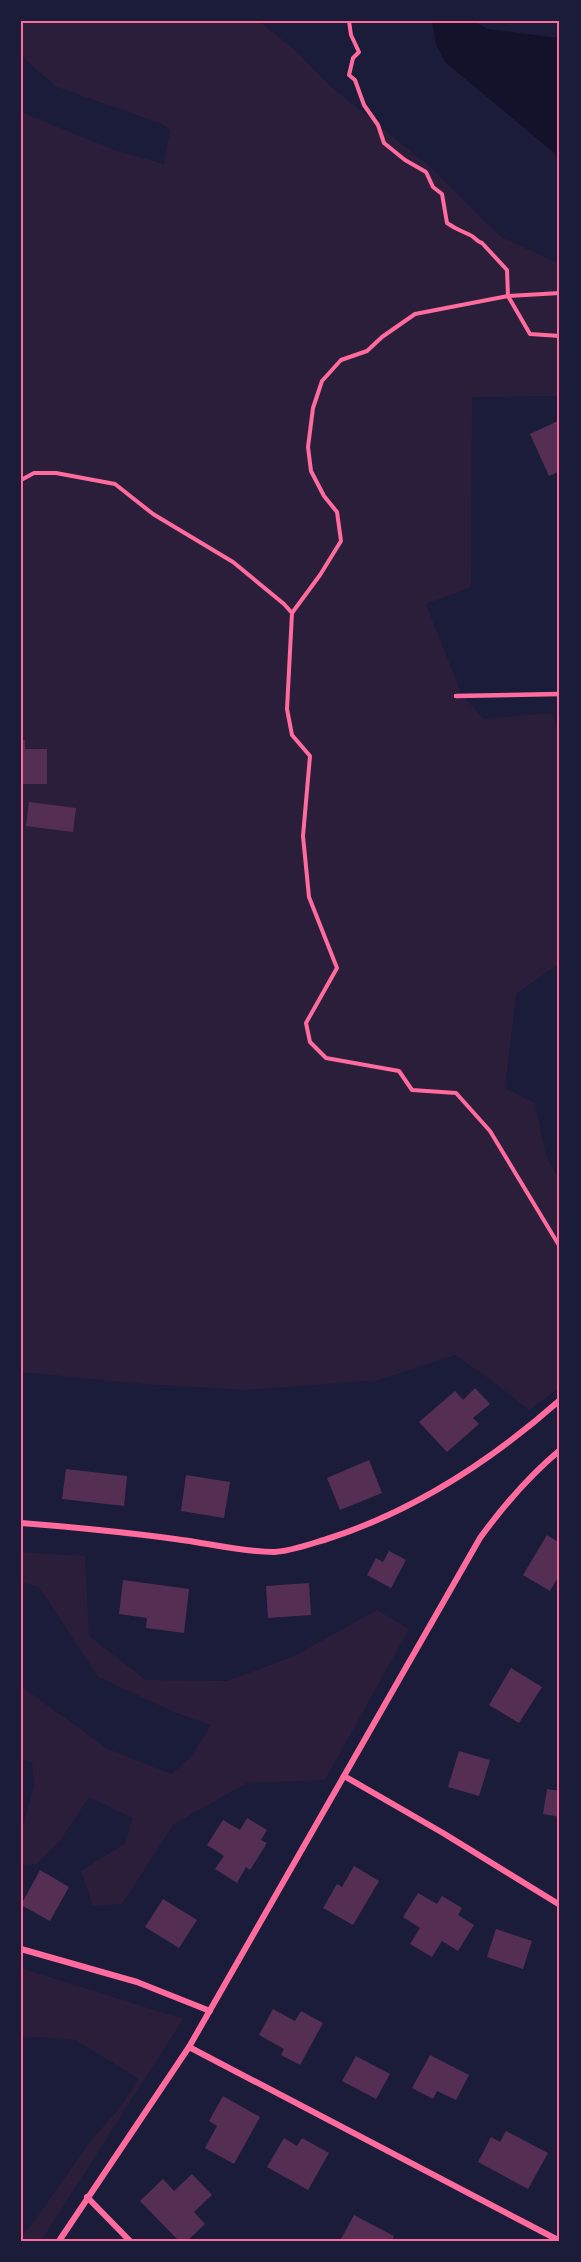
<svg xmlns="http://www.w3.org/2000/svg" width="581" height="2262" viewBox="0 0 581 2262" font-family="Quicksand,sans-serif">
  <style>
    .green { fill: #2a1e3b }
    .water { fill: #12122b }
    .building { fill: #542f53 }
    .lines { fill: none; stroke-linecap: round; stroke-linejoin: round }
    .path { stroke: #ff6b9d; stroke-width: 4 }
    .service { stroke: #ff6b9d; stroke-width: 4.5 }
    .minor { stroke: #ff6b9d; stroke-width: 6 }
    .neatline { fill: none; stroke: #ff6b9d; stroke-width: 2 }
  </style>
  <rect width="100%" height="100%" fill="#1b1b3a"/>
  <g class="green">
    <polygon points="21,21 259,21 297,52 330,86 429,166 501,237 560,264 560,396 472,397 471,587 426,604 462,695 484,719 551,713 560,733 560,959 557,965 516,994 505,1088 535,1103 546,1156 560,1181 560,1387 529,1410 487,1377 455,1355 379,1380 246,1390 143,1384 21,1372 21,112 117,151 164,164 170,130 162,124 57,87 21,56"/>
    <polygon points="21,1552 85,1556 89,1636 146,1680 227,1681 294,1656 377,1610 409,1629 325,1780 247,1783 174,1824 122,1904 93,1906 81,1871 126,1843 132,1818 89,1797 59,1842 37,1864 21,1865 21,1833 34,1786 32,1762 21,1759 21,1686 108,1749 171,1774 189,1759 211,1725 174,1712 98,1677 39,1587 21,1582"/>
    <polygon points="21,1968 183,2019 41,2241 21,2241 21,2236 34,2222 89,2143 118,2110 139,2079 76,2040 21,2036"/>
  </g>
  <polygon class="water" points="432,21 474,21 487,29 560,38 560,158 445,62 436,44"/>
  <g class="building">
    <polygon points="560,420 560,471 549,476 530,434"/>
    <polygon points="21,740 25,740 25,749 47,749 47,784 21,784"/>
    <polygon points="29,802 76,808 73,832 26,826"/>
    <polygon points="475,1388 490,1404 473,1418 479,1424 447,1452 419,1422 455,1391 463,1400"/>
    <polygon points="369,1460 382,1493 340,1510 327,1478"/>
    <polygon points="66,1469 127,1476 124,1506 62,1499"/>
    <polygon points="186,1475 230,1482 224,1518 181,1511"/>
    <polygon points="547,1535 560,1543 560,1574 550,1591 523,1575"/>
    <polygon points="389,1551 406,1560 391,1588 367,1575 376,1558 383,1562"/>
    <polygon points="123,1580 189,1589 184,1633 146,1628 147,1618 119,1614"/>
    <polygon points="309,1583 311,1615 268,1618 266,1586"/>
    <polygon points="511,1668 542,1687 519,1723 489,1705"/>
    <polygon points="459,1751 490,1760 479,1796 448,1787"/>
    <polygon points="547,1789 560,1791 560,1817 543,1814"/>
    <polygon points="247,1818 267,1830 261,1840 267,1843 250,1870 246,1867 237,1883 215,1869 224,1856 207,1845 223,1820 240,1830"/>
    <polygon points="354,1866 379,1881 353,1925 323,1908 337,1884 342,1887"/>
    <polygon points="40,1870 69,1887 50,1921 21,1905"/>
    <polygon points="418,1893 437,1904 442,1896 462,1908 458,1915 474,1925 458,1951 442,1941 432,1957 410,1944 420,1928 403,1917"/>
    <polygon points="163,1899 197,1920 179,1948 145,1927"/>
    <polygon points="496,1929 532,1941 523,1969 487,1957"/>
    <polygon points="273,2009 295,2021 301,2011 323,2023 300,2065 281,2055 284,2049 259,2035"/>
    <polygon points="430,2055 469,2075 456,2100 437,2091 433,2099 412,2088"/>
    <polygon points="356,2056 390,2074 376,2099 342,2081"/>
    <polygon points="223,2096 260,2117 234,2164 205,2148 217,2126 209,2121"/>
    <polygon points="506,2131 548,2153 528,2189 478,2162 491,2137 500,2142"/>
    <polygon points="284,2138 297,2146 302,2138 329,2153 308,2190 267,2167"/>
    <polygon points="192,2174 212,2195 194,2212 205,2224 187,2241 179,2241 140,2201 163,2179 174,2191"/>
    <polygon points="354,2215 394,2236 392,2241 340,2241"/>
  </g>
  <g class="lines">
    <g class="path">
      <path d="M349,21L351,35L359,52L353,58L349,75L355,80L364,105L378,125L384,143L405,160L426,172L433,187L442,194L447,223C457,230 460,230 470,235C475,237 476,241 482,243L507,270L508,296L530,334L560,336"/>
      <polyline points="21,480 34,473 56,473 115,484 153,514 233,562 284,604 292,613 287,709 292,735 310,756 303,836 309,897 337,968 306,1023 310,1042 326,1058 399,1071 412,1090 456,1093 490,1131 560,1247"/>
      <polyline points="292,613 320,575 341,541 337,512 324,496 311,471 308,447 313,408 322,381 341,360 367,351 382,337 415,314 508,296 560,293"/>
    </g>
    <polyline class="service" points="456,696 560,694"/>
    <g class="minor">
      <path d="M21,1523C72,1527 124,1532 175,1539C208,1543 241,1552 274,1552C292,1551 310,1544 327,1539C415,1511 491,1461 560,1400"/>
      <polyline points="344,1776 443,1833 560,1905"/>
      <polyline points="21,1949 137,1982 210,2011"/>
      <polyline points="189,2047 560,2241"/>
      <polyline points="87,2197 130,2241"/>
      <path d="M59,2241L189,2047L480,1538C504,1505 529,1476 560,1450"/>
    </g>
  </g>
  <rect width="581" height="2262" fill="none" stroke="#1b1b3a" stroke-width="45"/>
  <rect x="22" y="22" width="536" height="2218" class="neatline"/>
</svg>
